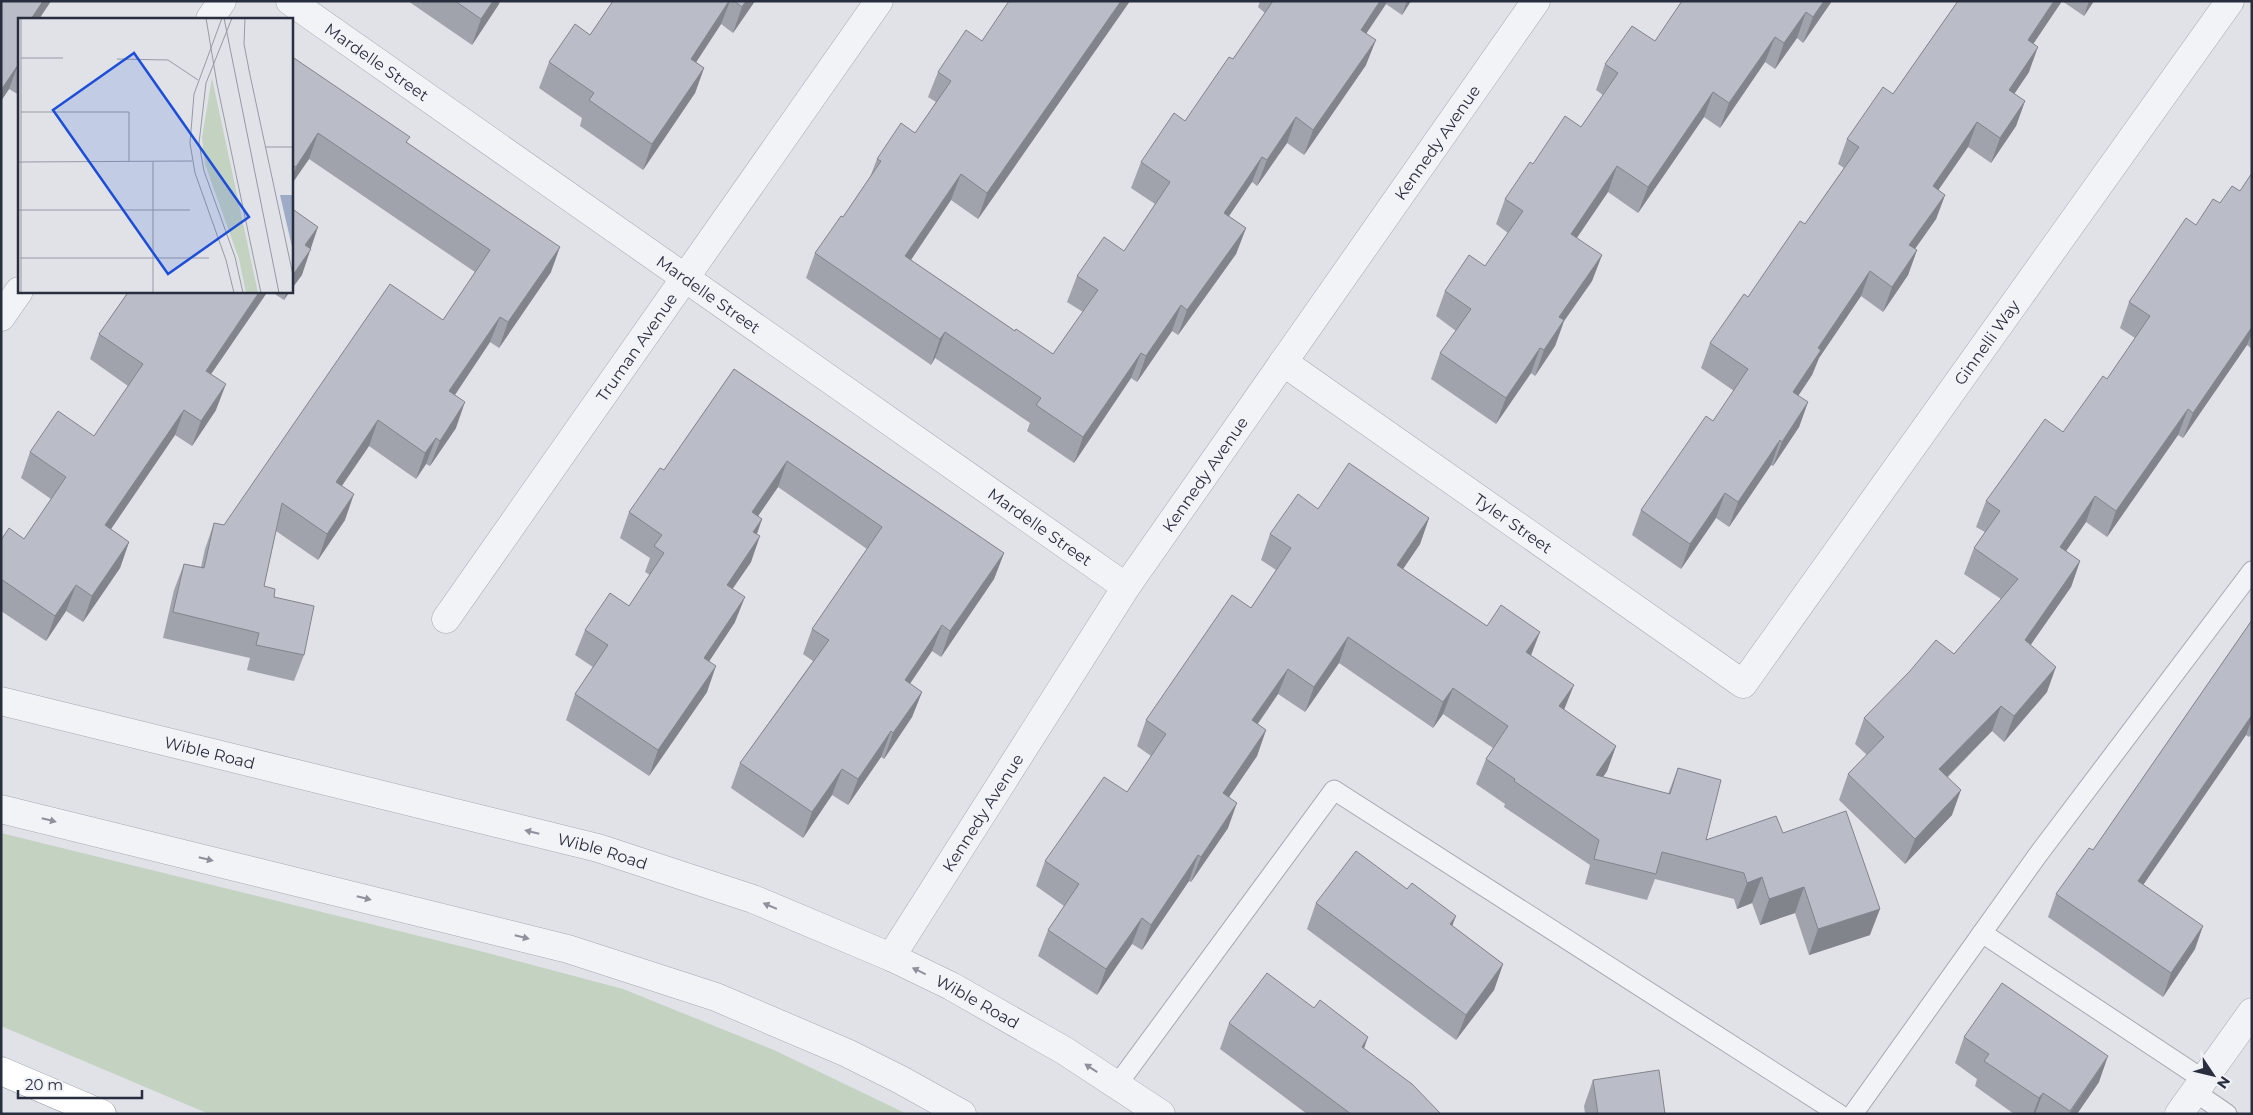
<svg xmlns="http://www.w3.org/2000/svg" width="2253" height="1115" viewBox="0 0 2253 1115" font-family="Montserrat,sans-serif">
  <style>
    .green { fill: #c3d2c1 }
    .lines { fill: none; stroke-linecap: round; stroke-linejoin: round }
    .service-casing { stroke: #a5a8b2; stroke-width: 21 }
    .minor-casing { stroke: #a5a8b2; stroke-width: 29 }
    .tertiary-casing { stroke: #a5a8b2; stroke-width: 29 }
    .motorway-casing { stroke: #888d9e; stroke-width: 29 }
    .service { stroke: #f2f3f7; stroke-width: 19 }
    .minor { stroke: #f2f3f7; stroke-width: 28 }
    .tertiary { stroke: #f2f3f7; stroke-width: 28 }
    .motorway { stroke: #fff; stroke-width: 28 }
    .wall { fill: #a0a3ac }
    .shaded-wall { fill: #82848c }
    .building { fill: #babdc8; stroke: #82848c }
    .oneway { fill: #8e909b }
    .labels { text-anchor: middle; stroke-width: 4.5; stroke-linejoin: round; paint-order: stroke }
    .street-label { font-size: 16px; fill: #292e3f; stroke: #eff1f6 }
    .inset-road { fill: none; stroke: #979aa4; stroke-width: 1 }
    .view { fill: #1d4ed8; fill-opacity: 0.15; stroke: #1d4ed8; stroke-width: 2.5 }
    .inset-edge { fill: none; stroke: #292e3f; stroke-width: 2.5 }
  </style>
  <rect width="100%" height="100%" fill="#e0e2e8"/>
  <polygon class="green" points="1,833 480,951 623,989 774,1050 907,1114 209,1114 1,1026"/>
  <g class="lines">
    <defs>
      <g id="service">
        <polyline points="1982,933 2204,1080"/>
        <polyline points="1117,1085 1334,790 1839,1114"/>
        <polyline points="2195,1092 2227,1114"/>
        <polyline points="1853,1114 2037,856 2252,571"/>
      </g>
      <g id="minor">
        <path id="s1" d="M290,1L1126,587"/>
        <polyline points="210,19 222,1"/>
        <polyline points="1,317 19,291"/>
        <path id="s2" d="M1283,362L1743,684L2230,1"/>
        <path id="s3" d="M446,619L879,1"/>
        <path id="s4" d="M891,957L1126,587L1536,1"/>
        <polyline points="2179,1114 2252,1012"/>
      </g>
      <g id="tertiary">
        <path id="s5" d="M1,701L598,848L753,899L891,957L951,986L1065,1051L1161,1114"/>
        <polyline points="1,809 568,949 716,997 847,1053 901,1080 962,1114"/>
      </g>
      <polyline id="motorway" points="1,1071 102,1114"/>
    </defs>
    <use href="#service" class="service-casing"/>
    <use href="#minor" class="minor-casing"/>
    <use href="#tertiary" class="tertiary-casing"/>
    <use href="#motorway" class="motorway-casing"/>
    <use href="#service" class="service"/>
    <use href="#minor" class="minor"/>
    <use href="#tertiary" class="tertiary"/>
    <use href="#motorway" class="motorway"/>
  </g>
  <g class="wall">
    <polygon points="1,1 51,1 39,19 19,19 19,95 9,89 1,101"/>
    <polygon points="408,1 500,1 499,4 472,45"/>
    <polygon points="613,1 755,1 733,33 721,24 696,62 704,68 695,93 643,170 580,126 582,118 539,88 549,62 590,35"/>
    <polygon points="1019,1 1130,1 978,219 951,200 911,260 1015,331 1053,354 1083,312 1067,302 1077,276 1124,251 1155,204 1131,188 1141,162 1185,121 1233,59 1265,13 1258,7 1260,1 1411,1 1402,15 1386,4 1366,33 1366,65 1304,155 1287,143 1257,186 1252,182 1229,216 1246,228 1236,254 1178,335 1172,331 1137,382 1131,378 1074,463 1027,431 1030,423 935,358 931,365 806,278 815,253 843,217 870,177 877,159 915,133 936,102 928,97 938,72 982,41"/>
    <polygon points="1682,1 1832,1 1803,43 1797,38 1775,69 1765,62 1720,128 1704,117 1638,213 1608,192 1576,238 1602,255 1592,281 1564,321 1555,346 1535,376 1531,373 1496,424 1431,379 1440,353 1456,331 1436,316 1445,291 1485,266 1508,233 1496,224 1505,199 1533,164 1581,127 1603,95 1596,90 1605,64 1655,41"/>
    <polygon points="1958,1 2094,1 2084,16 2062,1 2033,44 2029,72 2014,94 2025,101 2016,126 1991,163 1968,147 1938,190 1945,195 1936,219 1915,249 1917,250 1908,275 1883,312 1861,296 1819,358 1812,375 1798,396 1808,402 1799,427 1773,466 1771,465 1729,527 1716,518 1681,569 1632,535 1641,510 1713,421 1734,391 1701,368 1710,343 1748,297 1805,224 1844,168 1838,164 1847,139 1893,94"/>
    <polygon points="291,56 408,143 551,272 499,348 490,342 455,395 456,428 430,466 426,464 416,479 369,446 342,486 345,520 318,560 276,531 264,586 274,597 304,655 294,681 247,670 250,658 163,638 174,590 184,564 201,567 205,549 214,523 224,525 443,320 475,272 309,159 291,185"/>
    <polygon points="2252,173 2252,349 2247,345 2183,438 2178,435 2107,537 2086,522 2066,551 2080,561 2071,587 2030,645 2047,692 2004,742 1992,731 1948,777 1952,815 1905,864 1839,800 1848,774 1867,755 1855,744 1864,718 1954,654 2001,599 1964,574 1974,548 1985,532 1976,527 1986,501 2063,432 2107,379 2135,338 2120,328 2129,302 2196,225 2220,203 2240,191"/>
    <polygon points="129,291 268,291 211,374 216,410 192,446 175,435 111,529 129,542 120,568 83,622 66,611 46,641 1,611 1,540 24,539 51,499 21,478 30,452 94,436 128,386 90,359 99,334"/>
    <polygon points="270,291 290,291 284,300"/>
    <polygon points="734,369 1004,553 994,579 941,657 932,651 910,684 922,692 912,717 884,759 881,757 848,805 832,795 803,838 731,788 740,763 813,661 803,654 812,629 867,549 778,487 758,516 762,519 757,534 751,562 733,588 735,622 709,661 707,692 649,776 566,720 575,694 593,667 575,655 585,630 629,606 650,575 645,572 650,558 620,538 629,512 664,470"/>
    <polygon points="1318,509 1429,518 1420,544 1403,569 1487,626 1531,656 1564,710 1616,746 1607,771 1603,777 1668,794 1678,768 1706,840 1783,833 1870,935 1809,955 1795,913 1760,925 1752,903 1737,909 1734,899 1655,879 1647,900 1585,884 1590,865 1504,807 1505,804 1476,784 1486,759 1493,748 1443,714 1433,728 1339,663 1305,712 1278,694 1258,724 1266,730 1257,756 1229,797 1228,828 1191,882 1189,881 1142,950 1132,944 1097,995 1038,956 1048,930 1064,906 1036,886 1045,861 1127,792 1151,756 1137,746 1146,720 1251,608 1276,570 1261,560 1270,534"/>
    <polygon points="2252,620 2252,734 2249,737 2246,735 2143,885 2195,949 2163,997 2048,917 2056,894 2093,850"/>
    <polygon points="1316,903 1452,926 1503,964 1494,990 1456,1040 1307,929"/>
    <polygon points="1314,1008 1364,1048 1441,1114 1307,1114 1220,1049 1229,1023"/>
    <polygon points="1964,1037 2099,1082 2077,1114 2014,1114 1975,1086 1977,1079 1955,1063"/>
    <polygon points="1593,1080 1665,1114 1585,1114 1584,1106"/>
  </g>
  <g class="shaded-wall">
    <polygon points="43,1 51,1 39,19 31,19"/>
    <polygon points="493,1 500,1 499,4 472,45 481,19"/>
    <polygon points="729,1 730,1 721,24 682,84 691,59"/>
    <polygon points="746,1 755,1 733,33 742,7"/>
    <polygon points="1121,1 1130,1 978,219 987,193"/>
    <polygon points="1380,1 1387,1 1386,4 1352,55 1361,30"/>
    <polygon points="1407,1 1411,1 1402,15"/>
    <polygon points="1824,1 1832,1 1803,43 1813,17"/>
    <polygon points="2054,1 2062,1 2019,65 2028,40"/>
    <polygon points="2089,1 2094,1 2084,16"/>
    <polygon points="1806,12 1797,38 1775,69 1784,43"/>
    <polygon points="1775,37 1765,62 1720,128 1729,103"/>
    <polygon points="1376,40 1366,65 1304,155 1313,130"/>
    <polygon points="2038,47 2029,72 2000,115 2009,90"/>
    <polygon points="18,65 9,89 1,101 1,90"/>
    <polygon points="704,68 695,93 643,170 652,144"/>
    <polygon points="1713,92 1704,117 1638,213 1648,187"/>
    <polygon points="2025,101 2016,126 1991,163 2000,138"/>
    <polygon points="1296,117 1287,143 1257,186 1267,160"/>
    <polygon points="1977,122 1968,147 1924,211 1933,186"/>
    <polygon points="318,133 309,159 291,185 291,179 296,167"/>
    <polygon points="1262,157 1252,182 1214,238 1224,213"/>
    <polygon points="1617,166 1608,192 1562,260 1571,234"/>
    <polygon points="961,174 951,200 896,282 905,256"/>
    <polygon points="1945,195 1936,219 1900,270 1909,245"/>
    <polygon points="318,227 302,275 291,290 291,280 305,245"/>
    <polygon points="1246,228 1236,254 1178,335 1187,310"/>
    <polygon points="560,247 551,272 499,348 508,322"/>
    <polygon points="1917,250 1908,275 1883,312 1892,287"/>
    <polygon points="1602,255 1592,281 1564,321 1555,346 1535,376 1544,350 1559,317"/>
    <polygon points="1870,271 1861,296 1819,358 1812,375 1784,417 1793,392 1818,348"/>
    <polygon points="260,291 268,291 196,396 206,371"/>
    <polygon points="287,291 290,291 284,300"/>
    <polygon points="1181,305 1172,331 1137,382 1146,356"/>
    <polygon points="500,317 490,342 440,417 449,391"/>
    <polygon points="2252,327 2252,333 2247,345 2183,438 2193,413"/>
    <polygon points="945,332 935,358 931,365 940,339"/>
    <polygon points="1540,348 1531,373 1496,424 1506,398"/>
    <polygon points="1141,353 1131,378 1074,463 1083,437"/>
    <polygon points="226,384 216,410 192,446 201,421"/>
    <polygon points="465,402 456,428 430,466 440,441"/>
    <polygon points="1808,402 1799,427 1773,466 1782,442"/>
    <polygon points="2188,409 2178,435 2107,537 2116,511"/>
    <polygon points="184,410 175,435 96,551 105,525"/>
    <polygon points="378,420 369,446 327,507 336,482"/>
    <polygon points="436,438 426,464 416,479 425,453"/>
    <polygon points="1780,440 1771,465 1729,527 1738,502"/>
    <polygon points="787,461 778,487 743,538 752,512"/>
    <polygon points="1725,493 1716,518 1681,569 1690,544"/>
    <polygon points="354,494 345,520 318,560 327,534"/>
    <polygon points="2095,496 2086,522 2051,573 2060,547"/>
    <polygon points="1429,518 1420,544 1388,591 1397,565"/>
    <polygon points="762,519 753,545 753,532"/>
    <polygon points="760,536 751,562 718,610 727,585"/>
    <polygon points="129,542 120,568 83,622 92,596"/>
    <polygon points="1004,553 994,579 941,657 950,631"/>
    <polygon points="2080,561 2071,587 2016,666 2025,640"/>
    <polygon points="76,585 66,611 46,641 55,616"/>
    <polygon points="745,597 735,622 695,683 704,658"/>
    <polygon points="942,625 932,651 895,705 905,680"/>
    <polygon points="1540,632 1530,658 1526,652"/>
    <polygon points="1348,637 1339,663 1305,712 1314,687"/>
    <polygon points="716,666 707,692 649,776 658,750"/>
    <polygon points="2056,667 2047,692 2004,742 2014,716"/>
    <polygon points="1288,669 1278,694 1242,746 1252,720"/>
    <polygon points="1574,685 1564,710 1559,706"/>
    <polygon points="1453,688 1443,714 1433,728 1443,702"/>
    <polygon points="922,692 912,717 884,759 893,733"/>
    <polygon points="2001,706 1992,731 1930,794 1939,769"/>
    <polygon points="2252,715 2252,719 2246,735 2130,904 2138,881"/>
    <polygon points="1266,730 1257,756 1214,819 1223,793"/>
    <polygon points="891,731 881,757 848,805 858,779"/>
    <polygon points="1616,746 1607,771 1587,801 1596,775"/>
    <polygon points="842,769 832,795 803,838 812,812"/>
    <polygon points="1961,790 1952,815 1905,864 1915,839"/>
    <polygon points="1237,803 1228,828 1191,882 1201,857"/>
    <polygon points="1198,855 1189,881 1142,950 1151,925"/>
    <polygon points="1762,877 1752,903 1737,909 1747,883"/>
    <polygon points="1804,887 1795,913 1760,925 1769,899"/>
    <polygon points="1880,909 1870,935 1809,955 1818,929"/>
    <polygon points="1456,916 1446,942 1450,924"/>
    <polygon points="1142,918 1132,944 1097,995 1106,969"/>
    <polygon points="2203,926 2195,949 2163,997 2171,973"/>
    <polygon points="1503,964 1494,990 1456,1040 1466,1015"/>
    <polygon points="1368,1037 1359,1063 1362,1047"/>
    <polygon points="2108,1056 2099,1082 2077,1114 2069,1114"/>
    <polygon points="2043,1093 2035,1114 2033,1114 2039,1098"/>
  </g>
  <g class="building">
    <polygon points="1,1 43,1 31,19 19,19 19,66 18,65 1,90"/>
    <polygon points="455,1 493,1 481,19"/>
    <polygon points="613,1 729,1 691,59 704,68 652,144 589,100 594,93 549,62 575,24 590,35"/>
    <polygon points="734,1 746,1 742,7"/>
    <polygon points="1009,1 1017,1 1019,2 1019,1 1121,1 987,193 961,174 905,256 1015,331 1016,329 1053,354 1098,290 1077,276 1104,237 1124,251 1170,182 1141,162 1174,113 1185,121 1229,57 1233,59 1273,1 1380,1 1361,30 1376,40 1313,130 1296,117 1267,160 1262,157 1224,213 1246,228 1187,310 1181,305 1146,356 1141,353 1083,437 1036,405 1041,398 945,332 940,339 815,253 841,216 843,217 881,161 877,159 901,123 915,133 951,81 938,72 966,30 982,41"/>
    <polygon points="1682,1 1824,1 1813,17 1806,12 1784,43 1775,37 1729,103 1713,92 1648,187 1617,166 1571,234 1602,255 1559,317 1564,320 1544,350 1540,348 1506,398 1440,353 1471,309 1445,291 1469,255 1485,266 1523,211 1505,199 1530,162 1533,164 1565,116 1581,127 1618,73 1605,64 1632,26 1655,41"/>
    <polygon points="1958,1 2054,1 2028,40 2038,47 2009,90 2025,101 2000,138 1977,122 1933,186 1945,195 1909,245 1917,250 1892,287 1870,271 1818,348 1821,350 1793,392 1808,402 1782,442 1780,440 1738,502 1725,493 1690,544 1641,510 1706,416 1713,421 1748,369 1710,343 1744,294 1748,297 1800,221 1805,224 1859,147 1847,139 1883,87 1893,94"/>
    <polygon points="291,56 410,137 406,142 560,247 508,322 500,317 449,391 465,402 440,441 436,438 425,453 378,420 336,482 354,494 327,534 282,503 264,586 275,589 274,597 314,606 304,655 256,645 259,633 173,612 184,564 204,568 214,523 224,525 390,284 443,320 490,250 318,133 296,167 291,164"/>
    <polygon points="2252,173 2252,327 2193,413 2188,409 2116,511 2095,496 2060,547 2080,561 2025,640 2056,667 2014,716 2001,706 1939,769 1961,790 1915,839 1848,774 1884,737 1864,718 1910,671 1936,640 1954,654 2018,579 1974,548 2000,511 1986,501 2045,419 2063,432 2103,376 2107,379 2150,316 2129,302 2186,218 2196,225 2213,199 2220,203 2232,186 2240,191"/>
    <polygon points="291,208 318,227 305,245 311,249 293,275 291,274"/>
    <polygon points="129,291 260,291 206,371 226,384 201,421 184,410 105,525 129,542 92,596 76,585 55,616 1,579 1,540 9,528 24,539 66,477 30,452 58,411 94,436 143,364 99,334"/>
    <polygon points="734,369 1004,553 950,631 942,625 905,680 922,692 893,733 891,731 858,779 842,769 812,812 740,763 829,640 812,629 882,527 787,461 752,512 762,519 753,532 760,536 727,585 745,597 704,658 716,666 658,750 575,694 608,645 585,630 610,593 629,606 664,553 654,546 662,535 629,512 660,468 664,470"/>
    <polygon points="1349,463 1429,518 1397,565 1487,626 1501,605 1540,632 1526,652 1574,685 1559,706 1616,746 1596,775 1670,794 1678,768 1721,780 1706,840 1776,816 1783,833 1846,811 1880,909 1818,929 1804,887 1769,899 1762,877 1747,883 1744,873 1662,852 1656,874 1594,859 1599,840 1514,781 1515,779 1486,759 1508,726 1453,688 1443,702 1348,637 1314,687 1288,669 1252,720 1266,730 1223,793 1237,803 1201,857 1198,855 1151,925 1142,918 1106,969 1048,930 1079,884 1045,861 1104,777 1127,792 1166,734 1146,720 1232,595 1251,608 1291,548 1270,534 1298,494 1318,509"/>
    <polygon points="2252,620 2252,715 2138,881 2203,926 2171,973 2056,894 2089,848 2093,850"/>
    <polygon points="1356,851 1407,889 1412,883 1456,916 1450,924 1503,964 1466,1015 1316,903"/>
    <polygon points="1267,973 1314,1008 1320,1000 1368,1037 1362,1047 1412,1084 1441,1114 1351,1114 1229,1023"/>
    <polygon points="2002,983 2108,1056 2070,1111 2043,1093 2039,1098 1984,1061 1989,1054 1964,1037"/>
    <polygon points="1659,1070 1665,1114 1598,1114 1593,1080"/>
  </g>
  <defs><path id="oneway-solid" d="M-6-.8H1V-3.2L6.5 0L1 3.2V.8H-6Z" transform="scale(1.25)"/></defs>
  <g class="oneway">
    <use href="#oneway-solid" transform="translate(49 820) rotate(14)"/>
    <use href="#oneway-solid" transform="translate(532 832) rotate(-166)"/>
    <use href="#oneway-solid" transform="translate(206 859) rotate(14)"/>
    <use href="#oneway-solid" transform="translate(364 898) rotate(14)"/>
    <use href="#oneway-solid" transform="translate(770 906) rotate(-157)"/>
    <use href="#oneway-solid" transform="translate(522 937) rotate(14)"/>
    <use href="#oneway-solid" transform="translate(919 971) rotate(-154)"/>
    <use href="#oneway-solid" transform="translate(1091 1068) rotate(-147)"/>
  </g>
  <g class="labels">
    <g class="street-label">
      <text dy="6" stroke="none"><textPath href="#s1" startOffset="106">Mardelle Street</textPath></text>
      <text dy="6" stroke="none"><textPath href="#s4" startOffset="981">Kennedy Avenue</textPath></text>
      <text dy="6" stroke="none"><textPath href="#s1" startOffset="511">Mardelle Street</textPath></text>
      <text dy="6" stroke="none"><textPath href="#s2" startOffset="981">Ginnelli Way</textPath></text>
      <text dy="6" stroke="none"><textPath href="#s3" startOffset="332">Truman Avenue</textPath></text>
      <text dy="6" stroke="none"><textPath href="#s4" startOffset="576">Kennedy Avenue</textPath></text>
      <text dy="6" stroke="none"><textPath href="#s2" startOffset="281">Tyler Street</textPath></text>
      <text dy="6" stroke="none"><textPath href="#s1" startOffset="916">Mardelle Street</textPath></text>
      <text dy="6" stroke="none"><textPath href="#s5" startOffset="215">Wible Road</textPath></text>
      <text dy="6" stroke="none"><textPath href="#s4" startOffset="171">Kennedy Avenue</textPath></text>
      <text dy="6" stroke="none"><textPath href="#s5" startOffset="620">Wible Road</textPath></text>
      <text dy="6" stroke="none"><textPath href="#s5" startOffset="1025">Wible Road</textPath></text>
    </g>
  </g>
  <g transform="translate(18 18)">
    <rect width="275" height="275" fill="#e0e2e8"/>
    <path d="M194,60L240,275H228L221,241L187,146L184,119Z" fill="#c3d2c1"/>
    <path d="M262,177H275V233Z" fill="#9dabc6"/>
    <path class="inset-road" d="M3,0V275M188,0L199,66L243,275M204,0L176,76L172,125L177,155L208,242L216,275M206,0L261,275M214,0L188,65L181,125L186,153L217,239L225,275M227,0L226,26L232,57L275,257M3,40H45M99,41L150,42L180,62M3,94H111V144M247,129H275M1,144L174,143M135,144V275M1,192H172M2,240H191"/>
    <path class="view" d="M116,35L231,199L150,256L35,92Z"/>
    <rect width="275" height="275" class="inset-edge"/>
  </g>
  <rect width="2253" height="1115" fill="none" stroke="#292e3f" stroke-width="5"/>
  <g transform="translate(2213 1075) rotate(125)" stroke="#eff1f6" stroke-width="4" paint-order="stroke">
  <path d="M0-4L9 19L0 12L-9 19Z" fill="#292e3f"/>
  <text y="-8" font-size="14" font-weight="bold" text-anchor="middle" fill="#292e3f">N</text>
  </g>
  <path d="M18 1090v8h124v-8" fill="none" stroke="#292e3f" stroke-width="2.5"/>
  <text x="25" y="1090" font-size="15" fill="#292e3f" stroke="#eff1f6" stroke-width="4" paint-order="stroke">20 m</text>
</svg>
